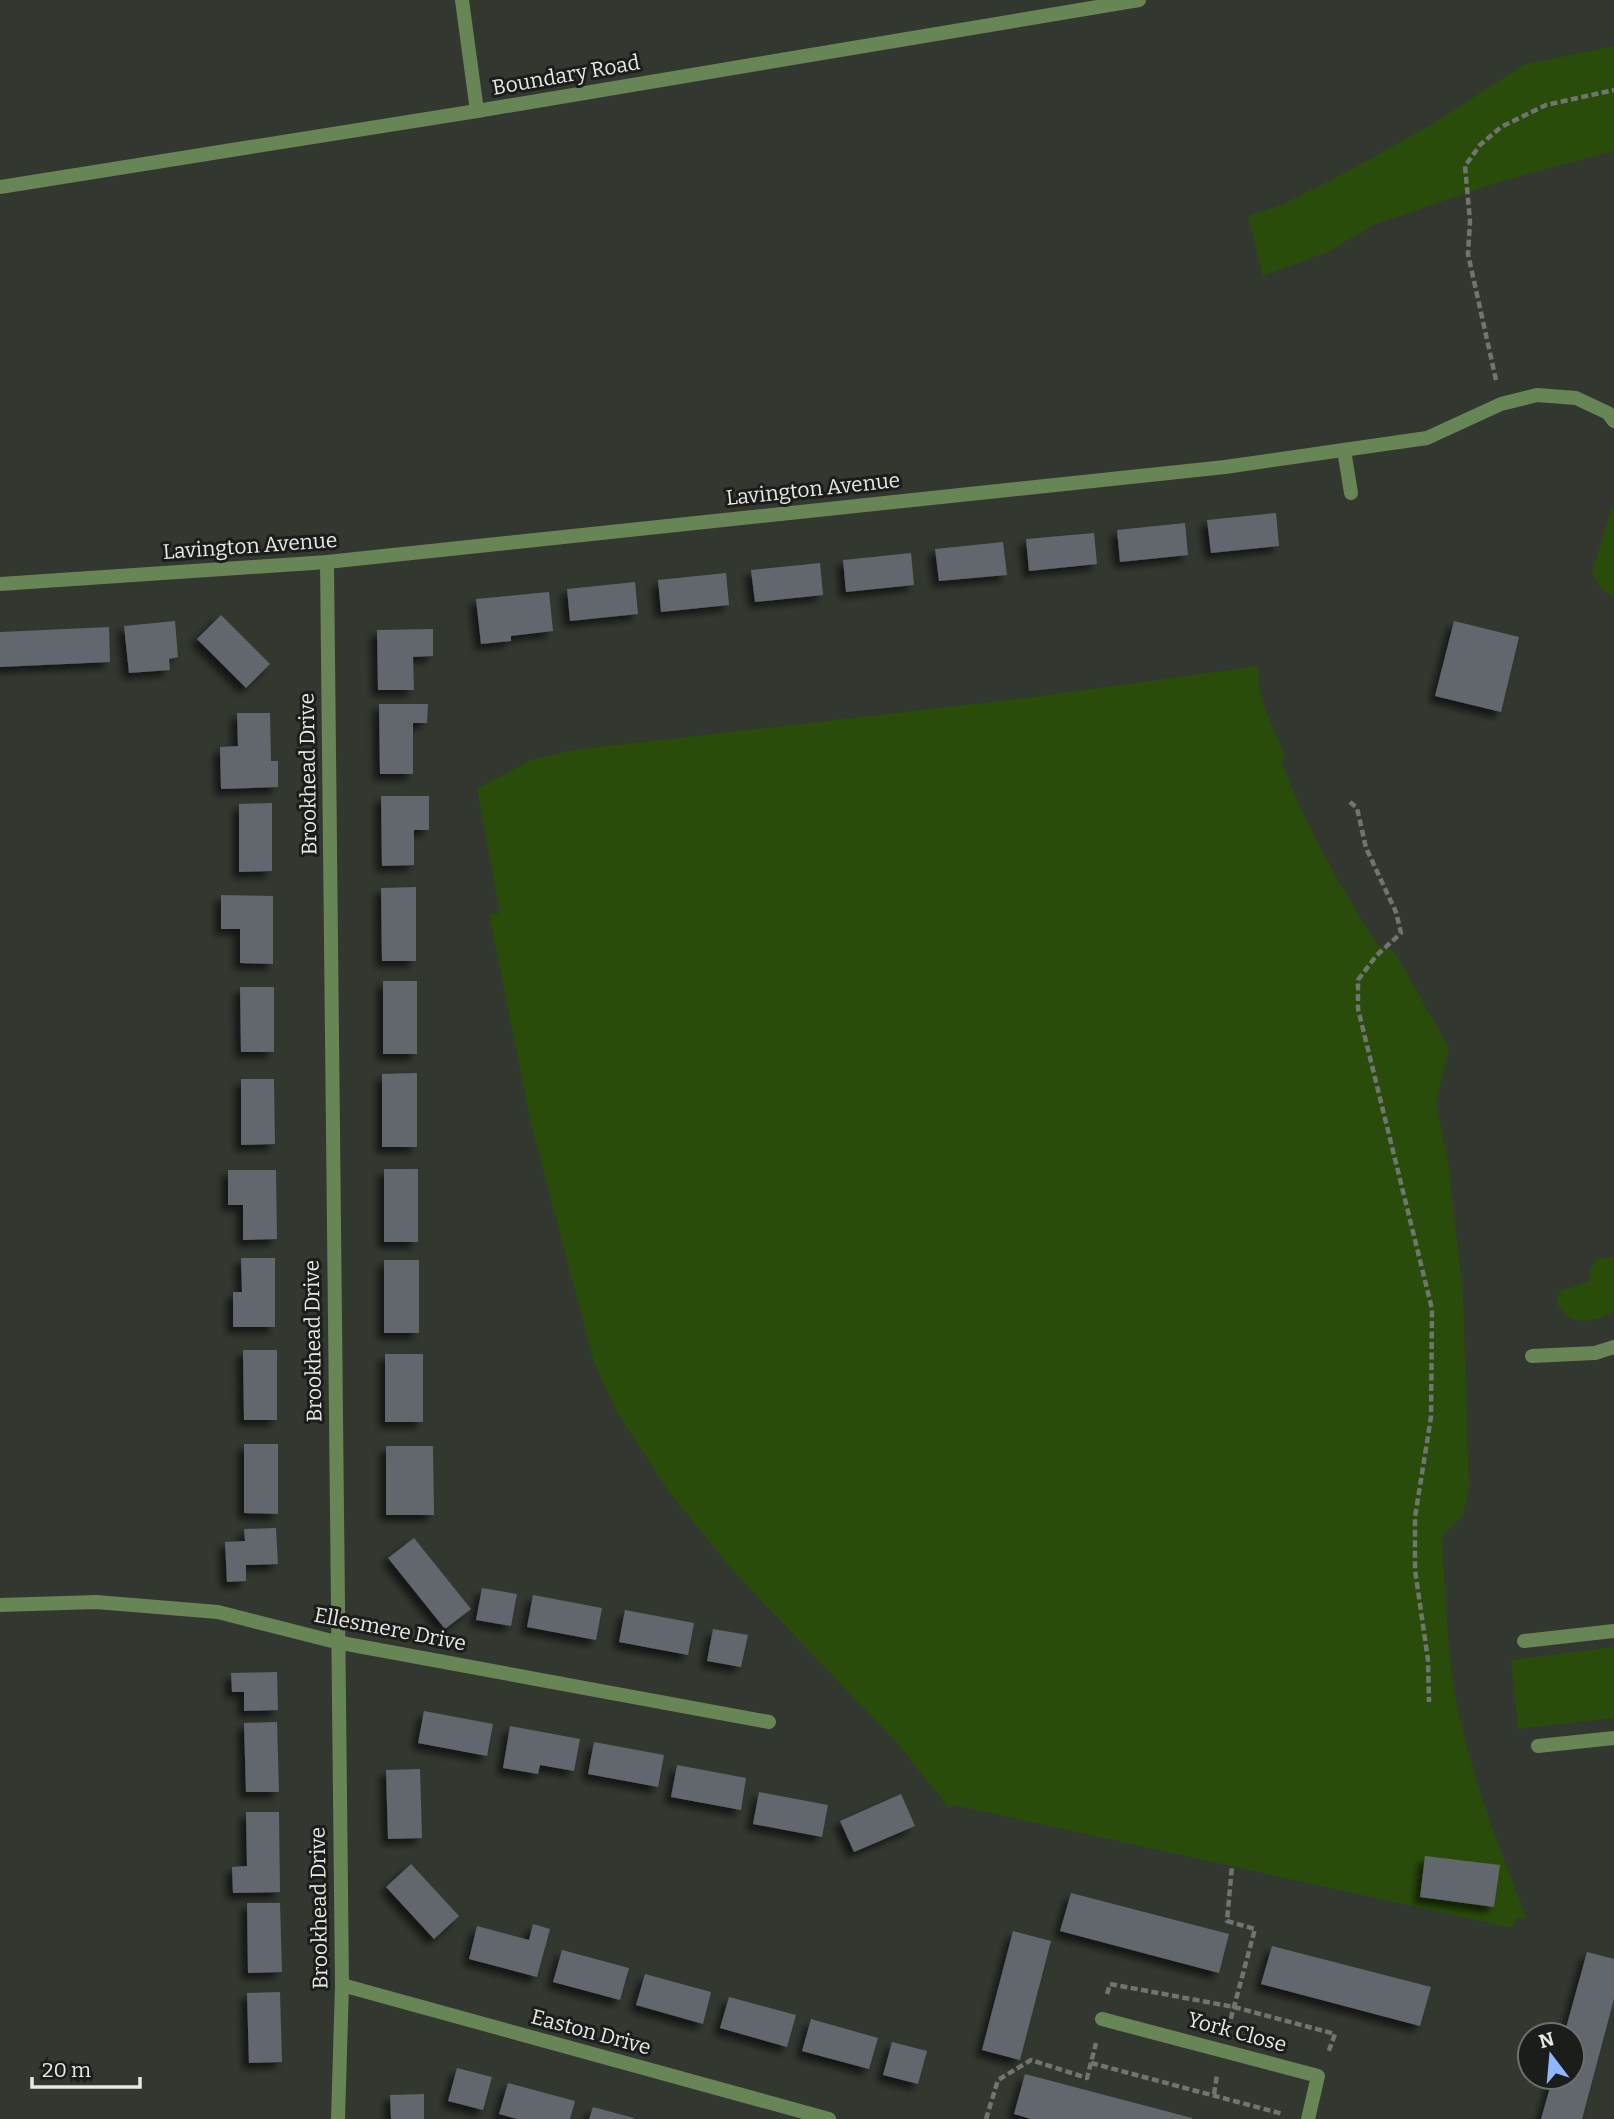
<svg xmlns="http://www.w3.org/2000/svg" width="1614" height="2119" viewBox="0 0 1614 2119" font-family="Bitter,serif">
  <style>
    .green { fill: #294c0a }
    .building { fill: #62666d; filter: url(#shadow) }
    .lines { fill: none; stroke-linecap: round; stroke-linejoin: round }
    .path { stroke: #71756f; stroke-width: 4.5; stroke-dasharray: 7 3.5; stroke-linecap: butt }
    .lane { stroke: #678555; stroke-width: 14 }
    .street { stroke: #678555; stroke-width: 14 }
    .labels { text-anchor: middle; stroke-width: 6; stroke-linejoin: round; paint-order: stroke }
    .street-label { font-size: 21px; fill: #e7e9e5; stroke: #1b1d1a }
  </style>
  <defs>
    <filter id="shadow"><feDropShadow dx="-6" dy="6" stdDeviation="3.5" flood-color="#0009"/></filter>
  </defs>
  <rect width="100%" height="100%" fill="#323730"/>
  <g class="green">
    <polygon points="1614,46 1614,151 1502,181 1373,225 1328,252 1263,276 1248,216 1279,206 1343,174 1436,122 1523,65"/>
    <polygon points="1612,507 1614,507 1614,597 1602,589 1592,572"/>
    <path d="M1259,666C1255,697 1275,730 1286,758L1281,761C1306,827 1340,886 1377,945L1394,951L1449,1048L1436,1102L1448,1162L1463,1294L1469,1489L1463,1515L1442,1536C1446,1602 1447,1668 1463,1732C1479,1796 1503,1858 1527,1919L1516,1918L1512,1928L954,1805L949,1808L897,1743L735,1573L669,1492L616,1411L594,1362L531,1124L489,915L500,913L477,789L531,760L574,750L1019,699Z"/>
    <path d="M1614,1257V1312C1588,1323 1574,1328 1556,1303L1560,1291L1591,1281L1589,1270L1598,1259Z"/>
    <polygon points="1614,1647 1614,1718 1518,1729 1511,1660"/>
  </g>
  <g class="building">
    <polygon points="1276,513 1279,546 1211,553 1207,520"/>
    <polygon points="1185,523 1188,555 1120,562 1117,530"/>
    <polygon points="1094,533 1097,564 1029,571 1026,539"/>
    <polygon points="1003,542 1007,575 939,581 935,549"/>
    <polygon points="911,553 914,585 846,592 843,560"/>
    <polygon points="820,563 823,595 755,602 751,570"/>
    <polygon points="726,573 729,605 661,612 658,580"/>
    <polygon points="635,582 638,614 570,621 567,589"/>
    <polygon points="549,592 553,631 511,636 511,641 481,644 476,599"/>
    <polygon points="221,615 270,664 246,688 197,639"/>
    <polygon points="175,621 178,657 169,659 170,670 129,673 124,626"/>
    <polygon points="1454,621 1519,637 1501,712 1435,696"/>
    <polygon points="109,627 110,662 0,667 0,632"/>
    <polygon points="433,629 433,656 413,657 414,690 378,690 377,630"/>
    <polygon points="379,704 428,704 427,723 413,723 413,774 380,774"/>
    <polygon points="237,713 270,713 271,761 278,761 278,787 221,789 220,747 238,746"/>
    <polygon points="381,796 429,796 429,830 414,830 414,865 382,866"/>
    <polygon points="272,803 272,871 239,872 239,804"/>
    <polygon points="416,887 416,961 382,961 381,888"/>
    <polygon points="221,895 273,896 273,964 240,963 240,929 221,929"/>
    <rect x="383" y="981" width="34" height="73"/>
    <polygon points="240,987 274,987 274,1052 241,1052"/>
    <polygon points="417,1073 417,1147 382,1147 382,1074"/>
    <polygon points="241,1079 274,1079 275,1144 241,1145"/>
    <rect x="384" y="1169" width="34" height="73"/>
    <polygon points="228,1170 276,1170 277,1239 243,1240 243,1205 228,1205"/>
    <polygon points="241,1258 275,1258 275,1327 233,1327 233,1292 242,1292"/>
    <rect x="384" y="1260" width="35" height="73"/>
    <polygon points="243,1350 277,1350 277,1420 244,1420"/>
    <rect x="385" y="1354" width="38" height="68"/>
    <polygon points="244,1444 278,1444 278,1514 244,1513"/>
    <polygon points="386,1446 433,1446 434,1515 386,1515"/>
    <polygon points="276,1528 278,1564 246,1565 246,1581 227,1582 225,1542 245,1541 244,1529"/>
    <polygon points="414,1538 471,1609 445,1629 388,1558"/>
    <polygon points="482,1588 517,1594 511,1626 476,1620"/>
    <polygon points="533,1595 602,1608 596,1640 527,1627"/>
    <polygon points="625,1610 694,1623 688,1655 619,1642"/>
    <polygon points="713,1629 748,1635 741,1667 707,1661"/>
    <polygon points="277,1672 278,1710 244,1711 244,1692 232,1692 231,1673"/>
    <polygon points="424,1711 493,1724 487,1756 418,1743"/>
    <polygon points="277,1722 279,1792 246,1792 244,1723"/>
    <polygon points="510,1726 580,1739 574,1771 540,1765 538,1774 503,1768"/>
    <polygon points="594,1742 664,1755 658,1787 588,1774"/>
    <polygon points="677,1765 746,1778 741,1810 671,1797"/>
    <polygon points="420,1769 422,1838 388,1839 386,1770"/>
    <polygon points="759,1792 828,1805 822,1837 753,1824"/>
    <polygon points="901,1794 915,1826 854,1852 840,1821"/>
    <polygon points="246,1812 279,1812 280,1892 233,1893 232,1867 247,1866"/>
    <polygon points="1425,1856 1500,1865 1494,1907 1420,1897"/>
    <polygon points="411,1864 459,1916 434,1939 386,1887"/>
    <polygon points="1071,1893 1229,1934 1219,1973 1060,1931"/>
    <polygon points="247,1903 280,1903 282,1972 248,1973"/>
    <polygon points="533,1924 550,1929 537,1977 469,1959 477,1926 529,1940"/>
    <polygon points="1013,1931 1051,1941 1020,2060 982,2050"/>
    <polygon points="1272,1946 1431,1987 1420,2026 1261,1984"/>
    <polygon points="562,1950 629,1968 620,2000 553,1982"/>
    <polygon points="1587,1952 1614,1959 1614,1999 1582,2119 1541,2119 1553,2077 1572,2077 1572,2035 1564,2035"/>
    <polygon points="645,1974 711,1992 703,2024 636,2005"/>
    <polygon points="280,1992 282,2062 249,2063 247,1993"/>
    <polygon points="729,1997 796,2015 787,2047 720,2028"/>
    <polygon points="811,2019 878,2038 869,2069 802,2051"/>
    <polygon points="892,2042 927,2051 918,2084 883,2075"/>
    <polygon points="457,2068 492,2077 483,2110 448,2101"/>
    <polygon points="1025,2074 1192,2118 1192,2119 1031,2119 1014,2114"/>
    <polygon points="508,2083 575,2101 570,2119 517,2119 499,2114"/>
    <polygon points="424,2094 424,2119 391,2119 390,2095"/>
    <polygon points="593,2107 634,2118 634,2119 589,2119"/>
  </g>
  <g class="lines">
    <g class="path">
      <polyline points="1496,380 1468,254 1470,221 1465,166 1480,145 1501,127 1546,105 1614,90"/>
      <polyline points="1350,802 1357,808 1366,848 1396,912 1401,933 1376,956 1358,980 1358,1009 1432,1309 1431,1417 1415,1517 1415,1570 1428,1660 1429,1702"/>
      <polyline points="1107,1994 1110,1984 1234,2007 1335,2034 1328,2053"/>
      <polyline points="1228,2029 1255,1929 1227,1921 1232,1866"/>
      <polyline points="1091,2063 1283,2114"/>
      <polyline points="1214,2094 1217,2075"/>
      <polyline points="986,2119 998,2080 1031,2060 1087,2078 1096,2043"/>
    </g>
    <g class="lane">
      <polyline points="1344,450 1351,493"/>
      <polyline points="1532,1356 1595,1353 1614,1347"/>
      <polyline points="1524,1641 1614,1631"/>
      <polyline points="1538,1746 1614,1738"/>
    </g>
    <g class="street">
      <polyline points="462,0 477,111"/>
      <polyline points="0,187 477,111 1139,0"/>
      <polyline points="327,562 342,1985 338,2119"/>
      <polyline points="0,584 327,562 1225,467 1427,438 1501,404 1537,395 1576,398 1608,413 1614,421"/>
      <polyline points="0,1605 96,1602 218,1612 336,1642 769,1722"/>
      <polyline points="342,1985 829,2119"/>
      <polyline points="1102,2019 1318,2076 1308,2119"/>
    </g>
  </g>
  <g class="labels">
    <g class="street-label">
      <text transform="translate(566 75) rotate(-10)" y="7">Boundary Road</text>
      <text transform="translate(813 489) rotate(-6)" y="7">Lavington Avenue</text>
      <text transform="translate(250 546) rotate(-4)" y="7">Lavington Avenue</text>
      <text transform="translate(308 774) rotate(-91)" y="7">Brookhead Drive</text>
      <text transform="translate(313 1341) rotate(-91)" y="7">Brookhead Drive</text>
      <text transform="translate(390 1629) rotate(11)" y="7">Ellesmere Drive</text>
      <text transform="translate(319 1908) rotate(-91)" y="7">Brookhead Drive</text>
      <text transform="translate(591 2032) rotate(15)" y="7">Easton Drive</text>
      <text transform="translate(1237 2032) rotate(15)" y="7">York Close</text>
    </g>
  </g>
  <g transform="translate(1551 2056) rotate(344)"><circle r="33" fill="#1b1d1a" stroke="#6d6f6b" stroke-width="2"/>
  <path d="M0-5L12 26L0 18L-12 26Z" fill="#8db9fc"/>
  <text y="-10" font-size="19" font-weight="bold" text-anchor="middle" fill="#e7e9e5">N</text>
  </g>
  <path d="M32 2077v10h108v-10" fill="none" stroke="#e7e9e5" stroke-width="3.5"/>
  <text x="42" y="2077" font-size="21" fill="#e7e9e5" stroke="#1b1d1a" stroke-width="5" paint-order="stroke">20 m</text>
</svg>
